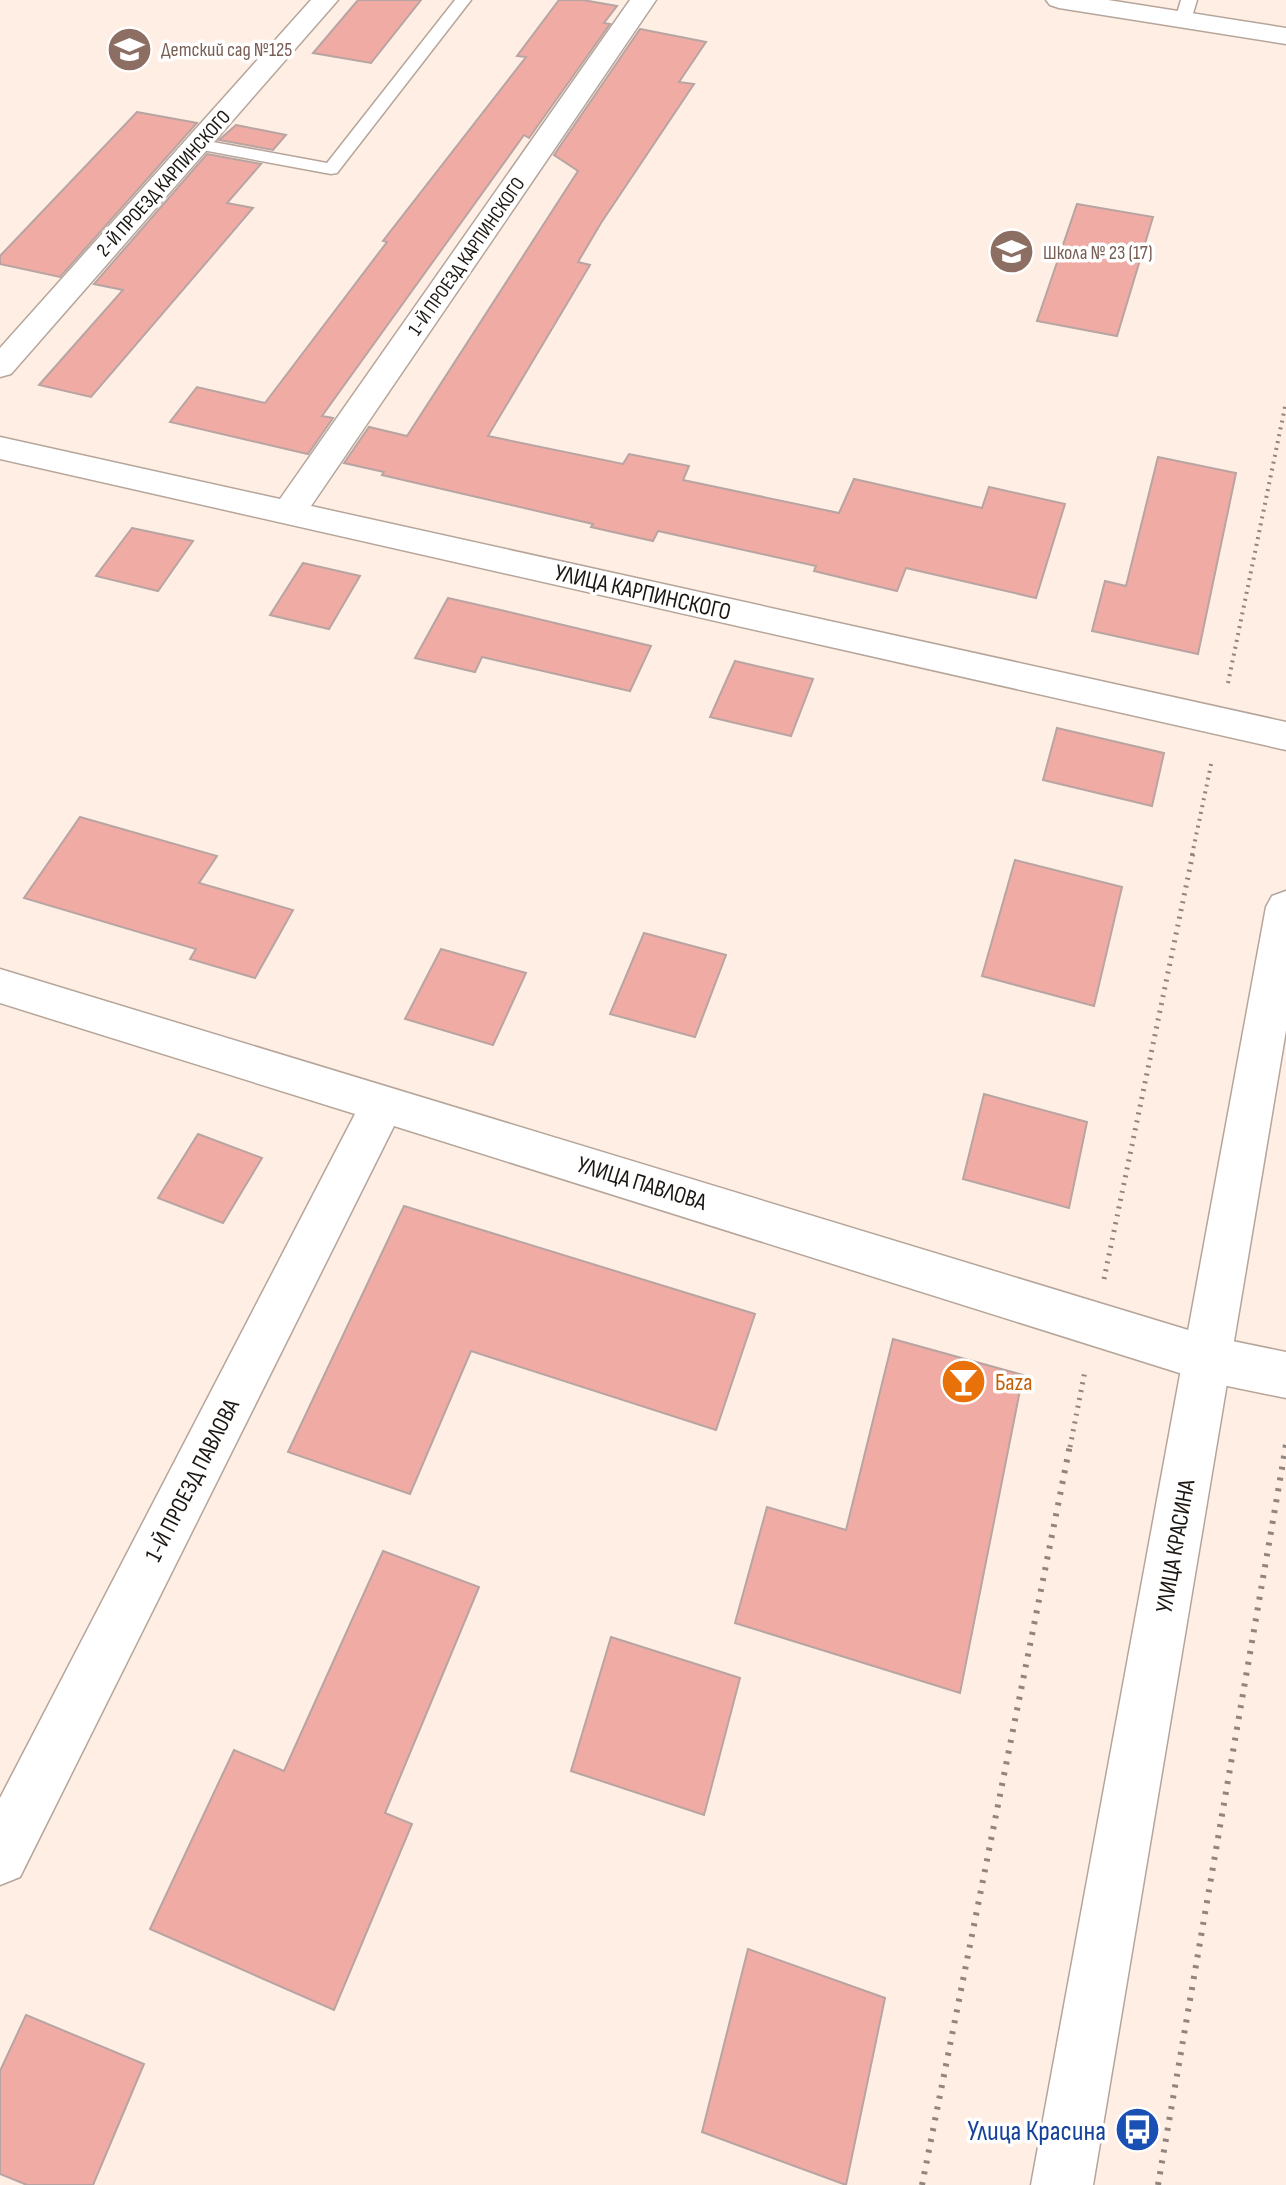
<svg xmlns="http://www.w3.org/2000/svg" width="1286" height="2185" viewBox="0 0 1286 2185" font-family="'Sofia Sans Condensed',sans-serif">
  <style>
    .building { fill: #f0aca4; stroke: #b8a4a2; stroke-width: 2 }
    .lines { fill: none; stroke-linecap: round; stroke-linejoin: round }
    .service-casing { stroke: #b5a59a; stroke-width: 3 }
    .minor-casing { stroke: #b5a59a; stroke-width: 3 }
    .secondary-casing { stroke: #b5a59a; stroke-width: 3 }
    .path-far2 { stroke: #91857e; stroke-width: 4; stroke-dasharray: 2 5; stroke-linecap: butt }
    .path-far1 { stroke: #91857e; stroke-width: 5; stroke-dasharray: 2 6; stroke-linecap: butt }
    .path { stroke: #91857e; stroke-width: 6; stroke-dasharray: 3 8; stroke-linecap: butt }
    .service { fill: #fff; fill-rule: evenodd }
    .minor { fill: #fff; fill-rule: evenodd }
    .secondary { fill: #fff; fill-rule: evenodd }
    .labels { text-anchor: middle; stroke-width: 7; stroke-linejoin: round; paint-order: stroke }
    .far-education-label { font-size: 20px; fill: #785e54; stroke: #fff; text-anchor: start }
    .far-street-label { font-size: 20px; fill: #1d1713; stroke: #fff }
    .street-label { font-size: 24px; fill: #1d1713; stroke: #fff }
    .food-label { font-size: 24px; fill: #c56008; stroke: #fff; text-anchor: start }
    .near-transit-label { font-size: 28px; fill: #164399; stroke: #fff; text-anchor: end }
  </style>
  <rect width="100%" height="100%" fill="#ffeee3"/>
  <g class="building">
    <polygon points="358,0 421,0 371,63 313,53"/>
    <polygon points="559,0 583,0 617,6 604,23 610,24 529,138 524,135 322,416 333,418 308,454 170,422 197,387 265,403 387,242 383,241 526,57 517,56"/>
    <polygon points="640,29 706,42 679,82 694,84 601,223 578,262 590,265 488,436 623,464 629,454 689,466 683,480 839,513 854,479 982,508 989,487 1065,504 1036,598 906,568 897,591 814,571 816,566 658,531 653,541 591,527 593,524 382,475 384,472 344,463 369,427 407,436 578,171 554,155"/>
    <polygon points="137,112 197,123 60,277 0,264 0,256"/>
    <polygon points="236,125 286,135 273,150 219,140"/>
    <polygon points="207,154 261,164 227,203 253,208 91,397 39,385 123,290 94,284"/>
    <polygon points="1077,204 1153,217 1117,336 1037,321"/>
    <polygon points="1158,457 1236,473 1198,654 1092,631 1105,581 1126,586"/>
    <polygon points="132,528 193,541 158,591 96,576"/>
    <polygon points="303,563 360,576 329,629 270,615"/>
    <polygon points="448,598 505,611 651,646 630,691 482,657 475,672 415,658"/>
    <polygon points="735,661 813,679 791,736 710,717"/>
    <polygon points="1057,728 1164,753 1152,806 1043,780"/>
    <polygon points="80,817 217,856 199,883 293,910 255,978 190,959 196,949 24,898"/>
    <polygon points="1015,860 1122,887 1094,1006 982,976"/>
    <polygon points="644,933 726,955 695,1037 610,1014"/>
    <polygon points="441,949 526,973 493,1045 405,1019"/>
    <polygon points="984,1094 1087,1122 1069,1208 963,1179"/>
    <polygon points="198,1134 262,1158 223,1223 158,1198"/>
    <polygon points="404,1206 755,1314 716,1430 471,1351 410,1494 288,1452"/>
    <polygon points="893,1339 1023,1375 960,1693 735,1623 767,1507 846,1530"/>
    <polygon points="383,1551 479,1587 385,1813 412,1824 334,2010 150,1929 234,1750 284,1771"/>
    <polygon points="611,1637 740,1678 704,1815 571,1771"/>
    <polygon points="748,1949 885,1998 846,2185 702,2132"/>
    <polygon points="26,2015 144,2064 93,2185 27,2185 0,2174 0,2071"/>
  </g>
  <g class="lines">
    <defs>
      <g id="service">
        <polygon points="455,0 471,0 337,173 331,174 197,149 189,144 197,139 327,163"/>
        <polygon points="1181,0 1197,0 1191,20 1183,25 1175,20"/>
      </g>
      <g id="minor">
        <polygon points="311,0 338,0 11,374 0,377 0,348"/>
        <polygon points="630,0 656,0 311,506 1286,722 1286,750 0,459 0,437 280,499"/>
        <polygon points="1046,0 1108,0 1286,28 1286,44 1059,8 1050,5"/>
        <polygon points="0,969 1208,1336 1286,1352 1286,1398 1208,1382 394,1126 20,1877 0,1885 0,1798 355,1114 0,1003"/>
      </g>
      <polygon id="secondary" points="1286,891 1286,1030 1093,2185 1031,2185 1266,907 1272,896"/>
    </defs>
    <use href="#service" class="service-casing"/>
    <use href="#minor" class="minor-casing"/>
    <use href="#secondary" class="secondary-casing"/>
    <g class="path-far2">
      <polyline points="1228,683 1286,402"/>
      <polyline points="1192,855 1212,760"/>
    </g>
    <g class="path-far1">
      <polyline points="1104,1279 1193,853"/>
      <polyline points="1070,1447 1085,1371"/>
      <polyline points="1285,1447 1286,1443"/>
    </g>
    <g class="path">
      <polyline points="922,2185 1070,1445"/>
      <polyline points="1158,2185 1286,1445"/>
    </g>
    <use href="#service" class="service"/>
    <use href="#minor" class="minor"/>
    <use href="#secondary" class="secondary"/>
  </g>
  <defs>
    <symbol id="school-disc" viewBox="-11 -11 22 22"><circle r="9.5" fill="#8d6e63" stroke="#fff"/><path d="M0-5L7-2L0 1L-7-2ZM-4 1L0 2.5L4 1V4Q0 6-4 4Z" fill="#fff"/></symbol>
    <symbol id="bar-disc" viewBox="-11 -11 22 22"><circle r="9.5" fill="#e8710a" stroke="#fff"/><path d="M-6-5H6L.8 .8V4.5H3.5V6h-7V4.5H-.8V.8Z" fill="#fff"/></symbol>
    <symbol id="bus-disc" viewBox="-11 -11 22 22"><circle r="9.5" fill="#1a4fb4" stroke="#fff"/><path d="M-5-6H5V4H4V6H2V4H-2V6H-4V4H-5ZM-3.5-4V0h7V-4ZM-3.5 1.2v1.5H-2V1.2ZM2 1.2v1.5H3.5V1.2Z" fill="#fff"/></symbol>
  </defs>
  <g fill-rule="evenodd">
    <use href="#school-disc" x="104" y="24" width="51" height="51"/>
    <use href="#school-disc" x="986" y="226" width="51" height="51"/>
    <use href="#bar-disc" x="938" y="1356" width="51" height="51"/>
    <use href="#bus-disc" x="1112" y="2104" width="51" height="51"/>
  </g>
  <g class="labels">
    <g class="far-education-label">
      <text x="161" y="56">Детский сад №125</text>
      <text x="1043" y="259">Школа № 23 (17)</text>
    </g>
    <g class="far-street-label">
      <text transform="translate(163 183) rotate(-48)" y="7">2-Й ПРОЕЗД КАРПИНСКОГО</text>
      <text transform="translate(466 256) rotate(-55)" y="7">1-Й ПРОЕЗД КАРПИНСКОГО</text>
    </g>
    <g class="street-label">
      <text transform="translate(643 592) rotate(13)" y="8">УЛИЦА КАРПИНСКОГО</text>
      <text transform="translate(642 1183) rotate(17)" y="8">УЛИЦА ПАВЛОВА</text>
      <text transform="translate(192 1480) rotate(-63)" y="8">1-Й ПРОЕЗД ПАВЛОВА</text>
      <text transform="translate(1175 1546) rotate(-80)" y="8">УЛИЦА КРАСИНА</text>
    </g>
    <g class="food-label">
      <text x="995" y="1390">Баza</text>
    </g>
    <g class="near-transit-label">
      <text x="1106" y="2140">Улица Красина</text>
    </g>
  </g>
</svg>
